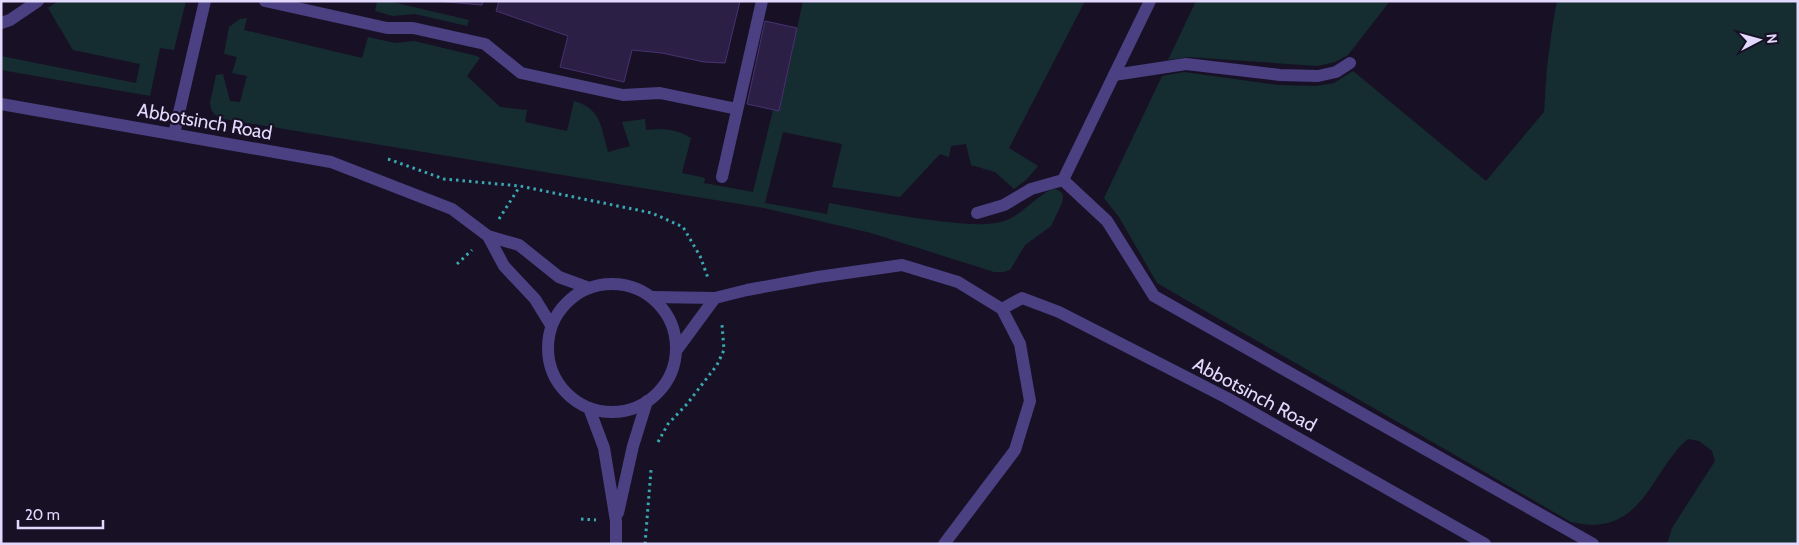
<svg xmlns="http://www.w3.org/2000/svg" width="1799" height="545" viewBox="0 0 1799 545" font-family="Cabin,sans-serif">
  <style>
    .green { fill: #152d30 }
    .building { fill: #2c1f46; stroke: #473270 }
    .lines { fill: none; stroke-linecap: round; stroke-linejoin: round }
    .path { stroke: #38a9b1; stroke-width: 3; stroke-dasharray: 2.5 4; stroke-linecap: butt }
    .minor { stroke: #4b4082; stroke-width: 12 }
    .labels { text-anchor: middle; stroke-width: 4.5; stroke-linejoin: round; paint-order: stroke }
    .street-label { font-size: 19px; fill: #e2d9fc; stroke: #181126 }
  </style>
  <rect width="100%" height="100%" fill="#181126"/>
  <g class="green">
    <polygon points="58,1 186,1 174,50 160,48 150,96 1,70 1,56 136,83 140,64 73,50 48,8"/>
    <polygon points="377,1 388,1 469,20 467,26 415,14 393,16 375,11"/>
    <path d="M803,1H1085L1009,148L1038,166L1027,179L1014,189L995,172L971,165L966,144L951,146L949,157L940,154L900,197L832,187L842,144L783,132L765,203L827,214L829,203C868,210 908,218 947,222C965,224 983,226 1001,222C1021,218 1043,188 1056,189L1062,193L1063,197L1062,203L1051,226L1025,245L1010,270L1003,272H994L871,233L764,208L229,120C218,118 211,115 210,103L216,75L223,74L230,101L240,102L247,76L232,73L237,57L224,54L229,27L240,19L247,18L244,30L362,58L368,37L395,43L414,41L477,56L480,58L467,76L500,107L527,110L525,122L567,131L574,101C602,109 601,128 608,152L630,146L622,122L645,119L646,130C663,128 677,129 691,138L682,173L705,178L704,183L753,192L773,110L779,111Z"/>
    <polygon points="1196,1 1390,1 1348,55 1335,62 1317,66 1188,57 1168,60"/>
    <path d="M1557,1H1798V544H1667L1672,528L1715,461L1712,451L1699,441L1688,439C1654,467 1647,522 1594,525C1587,525 1578,523 1571,522L1157,283L1119,217L1104,198L1162,76L1184,72L1278,85L1316,86L1334,83L1353,71L1486,181L1544,112L1547,67L1552,29Z"/>
  </g>
  <g class="building">
    <polygon points="436,1 483,1 482,5"/>
    <polygon points="499,1 740,1 725,63 704,62 662,53 632,50 624,82 560,67 568,36 496,11"/>
    <polygon points="765,21 797,28 779,111 747,104"/>
  </g>
  <g class="lines">
    <g class="path">
      <polyline points="388,159 444,179 520,186 652,213 683,227 700,256 708,278"/>
      <polyline points="499,219 520,186"/>
      <polyline points="457,264 472,250"/>
      <polyline points="658,442 668,424 687,404 717,365 724,350 722,325"/>
      <polyline points="581,519 596,520"/>
      <polyline points="645,544 651,470"/>
    </g>
    <g class="minor">
      <polyline points="265,1 387,28 413,28 485,44 521,73 623,95 660,93 737,109"/>
      <polyline points="1,23 10,20 38,1"/>
      <polyline points="1114,75 1186,64 1280,75 1318,76 1336,72 1350,63"/>
      <polyline points="1,104 331,162 452,209 488,236 519,245 559,277 589,288"/>
      <polyline points="174,134 205,1"/>
      <polyline points="722,177 762,1"/>
      <polyline points="1063,180 1107,221 1154,296 1593,544"/>
      <polyline points="977,213 1004,205 1031,189 1063,180 1150,1"/>
      <polyline points="488,236 504,266 535,299 551,325"/>
      <circle cx="612" cy="348" r="64"/>
      <polyline points="653,297 715,298 747,290 818,277 902,265 958,282 1002,309 1020,344 1030,401 1015,450 944,544"/>
      <polyline points="1002,309 1022,298 1059,312 1227,398 1485,544"/>
      <polyline points="676,351 715,298"/>
      <polyline points="589,408 604,448 616,521 616,544"/>
      <polyline points="618,513 633,446 647,401"/>
    </g>
  </g>
  <g class="labels">
    <g class="street-label">
      <text transform="translate(205 121) rotate(10)" y="7">Abbotsinch Road</text>
      <text transform="translate(1255 394) rotate(28)" y="7">Abbotsinch Road</text>
    </g>
  </g>
  <rect width="1799" height="545" fill="none" stroke="#e2d9fc" stroke-width="5"/>
  <g transform="translate(1759 40) rotate(84)" stroke="#181126" stroke-width="4" paint-order="stroke">
  <path d="M0-4L9 19L0 12L-9 19Z" fill="#e2d9fc"/>
  <text y="-8" font-size="14" font-weight="bold" text-anchor="middle" fill="#e2d9fc">N</text>
  </g>
  <path d="M18 520v8h85v-8" fill="none" stroke="#e2d9fc" stroke-width="2.5"/>
  <text x="25" y="520" font-size="15" fill="#e2d9fc" stroke="#181126" stroke-width="4" paint-order="stroke">20 m</text>
</svg>
